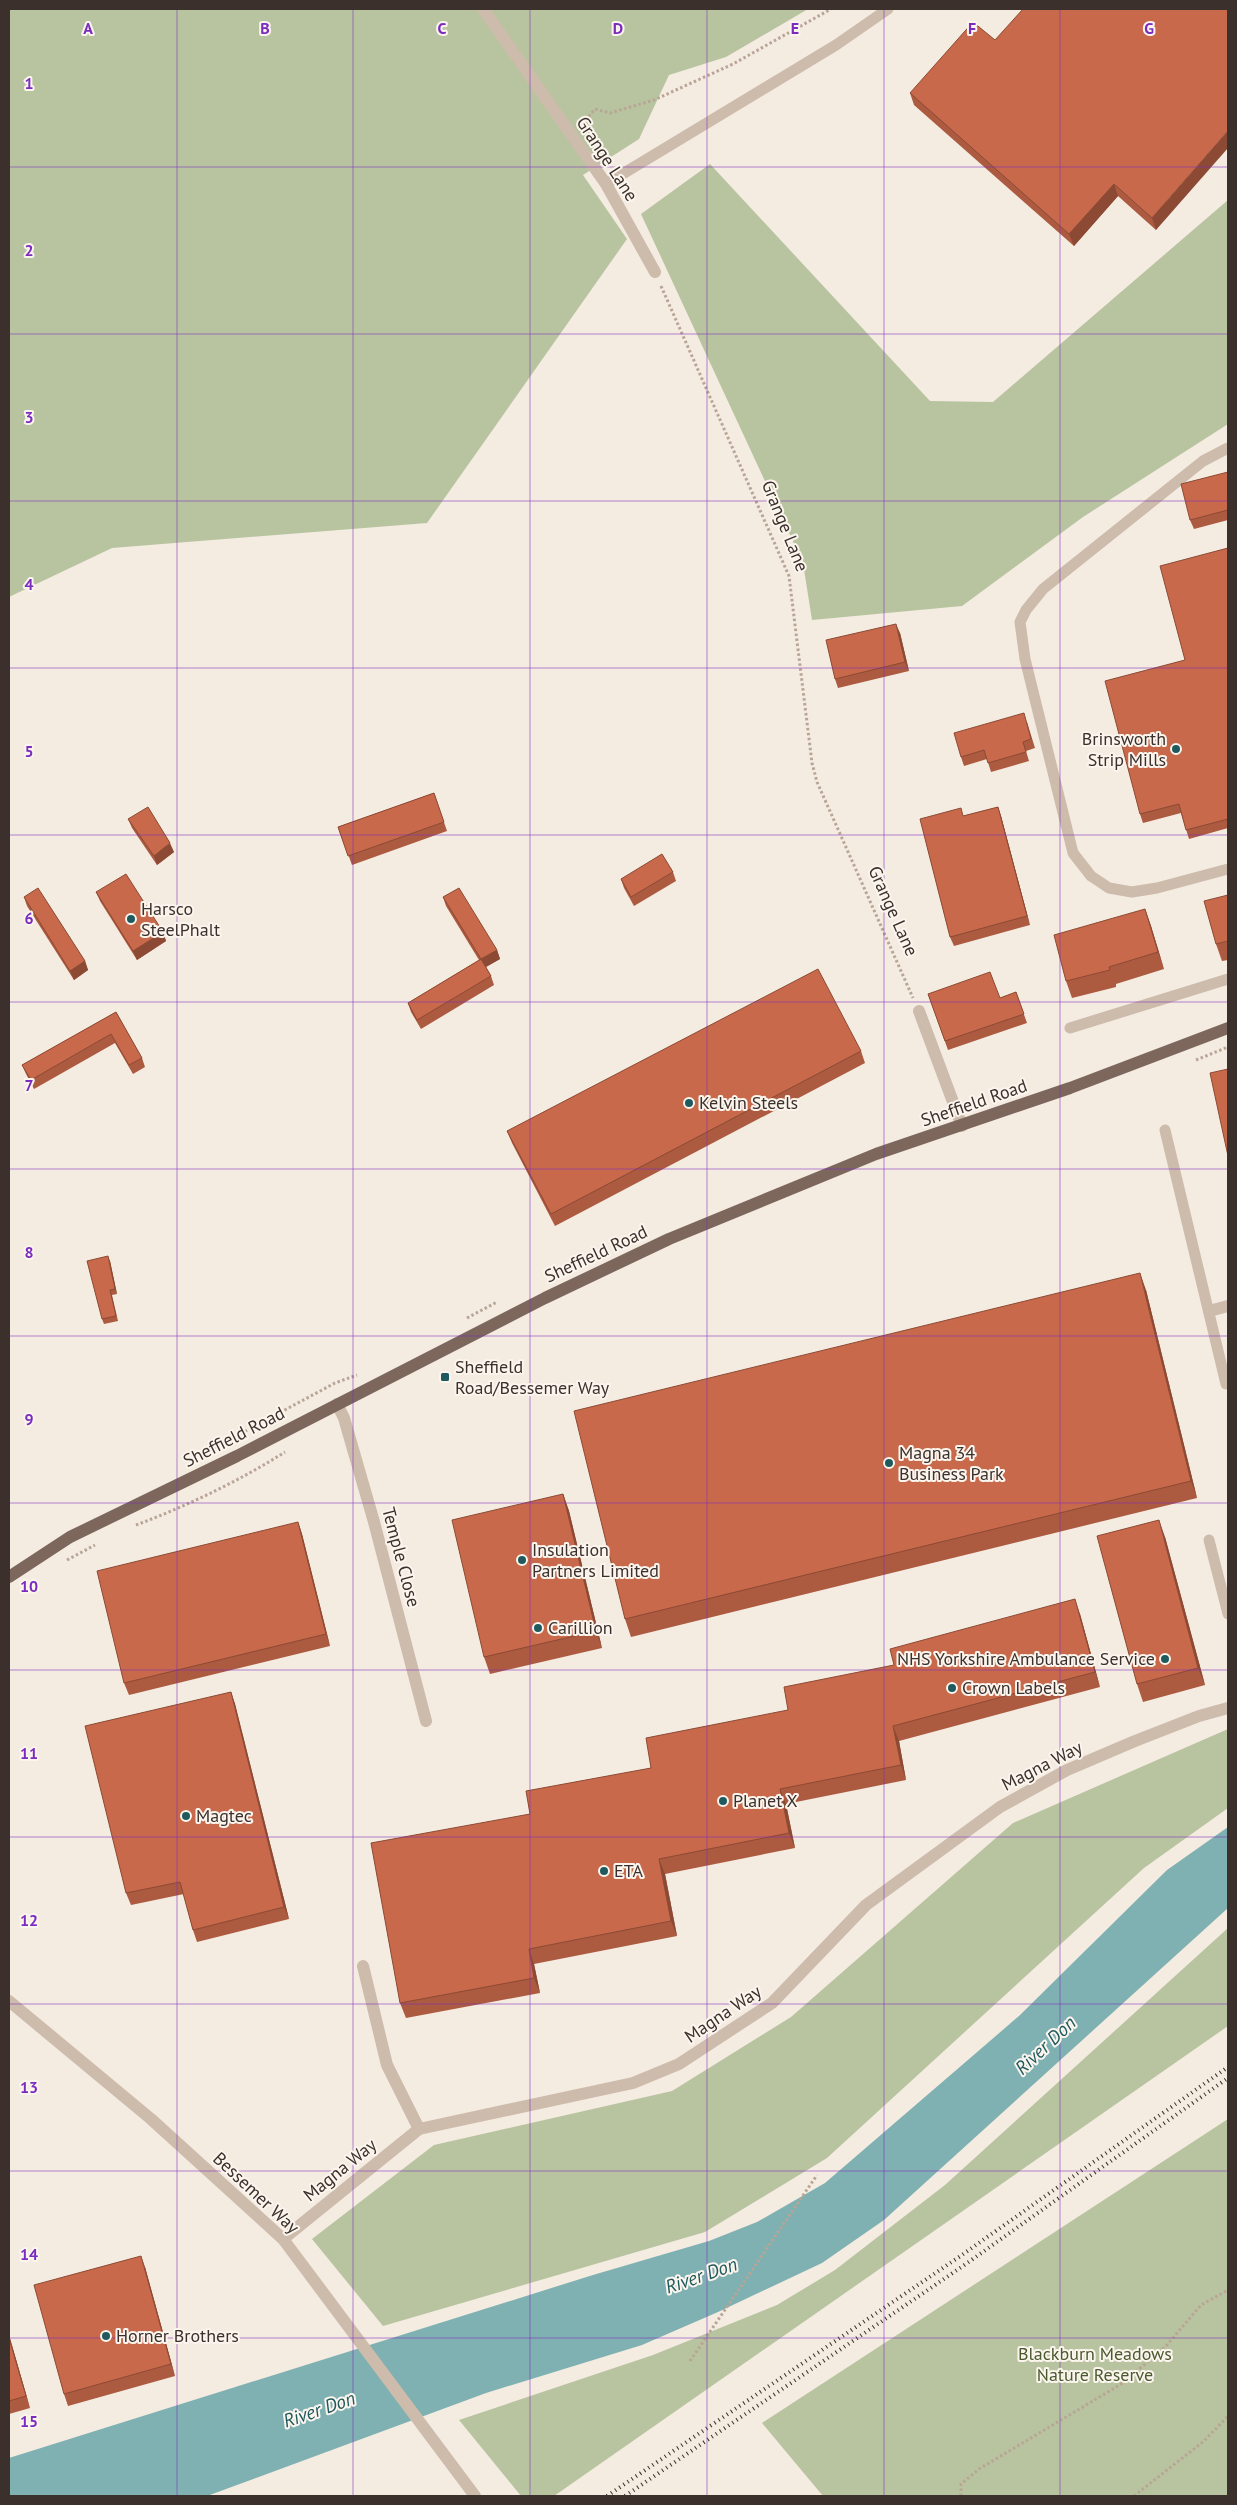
<svg xmlns="http://www.w3.org/2000/svg" width="1237" height="2505" viewBox="0 0 1237 2505" font-family="'PT Sans',sans-serif">
  <style>
    .green { fill: #b8c4a0 }
    .water { fill: #7fb0b2 }
    .lines { fill: none; stroke-linecap: round; stroke-linejoin: round }
    .path { stroke: #b9a596; stroke-width: 3; stroke-dasharray: 2.5 2.5; stroke-linecap: butt }
    .service { stroke: #cdbbac; stroke-width: 11 }
    .minor { stroke: #cdbbac; stroke-width: 12 }
    .primary { stroke: #7d675c; stroke-width: 12 }
    .rail { stroke: #3b302b; stroke-width: 4; stroke-dasharray: 1 4; stroke-linecap: butt }
    .wall { fill: #ac5a40 }
    .shaded-wall { fill: #8c4a34 }
    .building { fill: #c8694b; stroke: #8c4a34 }
    .grid { fill: none; stroke: #7b2cbf; stroke-width: 1; stroke-opacity: 0.55 }
    .poi-dot { fill: #1f5a5e; stroke: #fbf5ee; stroke-width: 2 }
    .labels { text-anchor: middle; stroke-width: 4; stroke-linejoin: round; paint-order: stroke }
    .street-label { font-size: 18px; fill: #3b302b; stroke: #fbf5ee }
    .poi-label { font-size: 18px; fill: #3b302b; stroke: #fbf5ee; text-anchor: start }
    .park-label { font-size: 18px; fill: #4a5a2e; stroke: #fbf5ee }
    .water-label { font-size: 19px; font-style: italic; fill: #1f5a5e; stroke: #fbf5ee }
    .grid-label { font-size: 16px; text-anchor: middle; font-weight: bold; fill: #7b2cbf; stroke: #fbf5ee; stroke-width: 4; stroke-linejoin: round; paint-order: stroke }
  </style>
  <rect width="100%" height="100%" fill="#f4ebe1"/>
  <g class="green">
    <polygon points="9,9 808,9 726,57 669,75 639,139 583,175 627,239 427,523 112,548 9,597"/>
    <polygon points="710,164 930,401 993,402 1228,200 1228,424 1083,517 962,606 812,620 803,563 641,214"/>
    <polygon points="1228,1729 1228,1808 1144,1868 827,2158 705,2232 383,2326 312,2239 434,2145 672,2091 791,2017 1013,1823"/>
    <polygon points="1228,1928 1228,2026 554,2496 521,2496 459,2420 653,2355 777,2305 835,2270 945,2185"/>
    <polygon points="1228,2119 1228,2496 823,2496 762,2423"/>
  </g>
  <polygon class="water" points="1228,1827 1228,1908 884,2220 822,2263 718,2312 642,2345 486,2393 207,2496 9,2496 9,2458 593,2275 709,2241 757,2222 825,2183 1019,2016 1167,1870"/>
  <g class="lines">
    <g class="path">
      <polyline points="582,124 595,109 610,113 654,100 733,64 831,9"/>
      <polyline points="661,286 789,576 812,763 817,782 913,998"/>
      <polyline points="1196,1060 1228,1047"/>
      <polyline points="467,1318 497,1302"/>
      <polyline points="214,1448 335,1383 357,1375"/>
      <path d="M136,1525C187,1506 239,1481 285,1452"/>
      <polyline points="67,1560 95,1545"/>
      <polyline points="690,2361 817,2175"/>
      <polyline points="961,2496 961,2484 979,2469 1123,2383 1166,2346 1201,2305 1228,2290"/>
      <polyline points="1134,2496 1204,2441 1228,2416"/>
    </g>
    <g class="service">
      <polyline points="606,184 836,45 888,9"/>
      <polyline points="1228,448 1203,461 1043,589 1026,610 1020,622 1025,659 1073,853 1091,876 1109,888 1132,892 1157,888 1228,869"/>
      <polyline points="1070,1028 1228,979"/>
      <polyline points="1165,1130 1226,1384"/>
      <polyline points="1209,1540 1228,1614"/>
    </g>
    <g class="minor">
      <polyline points="483,9 606,184 655,272"/>
      <polyline points="919,1011 962,1126"/>
      <polyline points="1209,1311 1228,1306"/>
      <polyline points="337,1404 344,1418 374,1522 426,1721"/>
      <polyline points="363,1966 387,2065 419,2129"/>
      <polyline points="9,2001 151,2119 283,2239 475,2496"/>
      <polyline points="283,2239 419,2129 633,2083 679,2064 772,2003 866,1905 1000,1807 1067,1770 1135,1741 1199,1716 1228,1708"/>
    </g>
    <polyline class="primary" points="9,1577 70,1537 237,1456 545,1298 669,1239 876,1154 1070,1088 1228,1028"/>
    <g class="rail">
      <polyline points="607,2496 959,2257 1228,2067"/>
      <polyline points="625,2496 963,2266 1228,2078"/>
    </g>
  </g>
  <g class="wall">
    <polygon points="1228,9 1156,230 1118,196 1074,246 914,105 910,93 995,40"/>
    <polygon points="1228,472 1228,520 1194,529 1190,520"/>
    <polygon points="1228,548 1228,828 1189,839 1181,813 1143,823 1140,814 1185,660"/>
    <polygon points="900,633 909,671 838,688 835,679"/>
    <polygon points="1027,722 1035,748 1026,751 1029,761 991,772 987,759 964,766 961,757"/>
    <polygon points="434,793 447,831 352,865 338,827"/>
    <polygon points="998,807 1001,816 1030,925 954,946 950,937 963,816"/>
    <polygon points="128,819 174,852 157,865 132,828"/>
    <polygon points="673,872 676,881 634,906 624,888 621,879"/>
    <polygon points="96,892 163,932 166,941 137,960 100,901"/>
    <polygon points="1228,895 1228,960 1222,961 1216,944"/>
    <polygon points="24,897 85,961 88,970 74,980 27,906"/>
    <polygon points="443,897 497,950 500,959 486,967 491,976 494,985 421,1029 411,1012 408,1003 479,960 446,906"/>
    <polygon points="1145,909 1151,926 1164,969 1116,984 1116,987 1072,998 1066,981"/>
    <polygon points="1016,992 1027,1023 948,1050 928,994 1000,998"/>
    <polygon points="116,1012 142,1058 145,1067 133,1074 115,1043 34,1089 26,1074 22,1065"/>
    <polygon points="861,1051 865,1063 555,1226 512,1143 507,1131"/>
    <polygon points="110,1261 117,1294 112,1295 118,1321 104,1324 102,1319"/>
    <polygon points="1146,1290 1197,1498 631,1637 625,1619"/>
    <polygon points="563,1494 569,1511 602,1648 490,1674 484,1657"/>
    <polygon points="298,1522 302,1534 330,1646 129,1695 124,1683"/>
    <polygon points="1165,1537 1205,1685 1143,1702 1137,1684"/>
    <polygon points="1080,1614 1100,1687 899,1741 906,1780 786,1804 795,1848 665,1874 677,1936 534,1964 540,1993 406,2018 400,2003 530,1814 651,1768 788,1710"/>
    <polygon points="231,1692 235,1704 289,1919 197,1942 193,1930 184,1894 131,1905 126,1893"/>
    <polygon points="145,2267 175,2376 68,2406 64,2394"/>
    <polygon points="9,2335 30,2408 9,2414"/>
  </g>
  <g class="shaded-wall">
    <polygon points="1228,131 1228,148 1156,230 1152,218"/>
    <polygon points="1114,184 1118,196 1074,246 1069,234"/>
    <polygon points="896,624 900,633 909,671 905,662"/>
    <polygon points="998,807 1001,816 1030,925 1027,916"/>
    <polygon points="170,843 174,852 157,865 154,856"/>
    <polygon points="1145,909 1151,926 1164,969 1158,952"/>
    <polygon points="163,932 166,941 137,960 133,951"/>
    <polygon points="497,950 500,959 484,968 481,959"/>
    <polygon points="85,961 88,970 74,980 70,971"/>
    <polygon points="108,1256 110,1261 117,1294 115,1289"/>
    <polygon points="1140,1273 1146,1290 1197,1498 1191,1481"/>
    <polygon points="563,1494 569,1511 602,1648 596,1631"/>
    <polygon points="1159,1520 1165,1537 1205,1685 1198,1668"/>
    <polygon points="298,1522 302,1534 330,1646 326,1634"/>
    <polygon points="1075,1599 1080,1614 1100,1687 1095,1672"/>
    <polygon points="231,1692 235,1704 289,1919 284,1907"/>
    <polygon points="893,1726 899,1741 906,1780 901,1765"/>
    <polygon points="780,1789 786,1804 795,1848 789,1833"/>
    <polygon points="659,1859 665,1874 677,1936 671,1921"/>
    <polygon points="529,1949 534,1964 540,1993 534,1978"/>
    <polygon points="141,2256 145,2267 175,2376 171,2364"/>
    <polygon points="9,2335 30,2408 26,2396 9,2338"/>
  </g>
  <g class="building">
    <polygon points="1023,9 1228,9 1228,131 1152,218 1114,184 1069,234 910,93 973,22 995,40"/>
    <polygon points="1228,472 1228,510 1190,520 1181,484"/>
    <polygon points="1228,548 1228,819 1186,830 1179,804 1140,814 1105,681 1185,660 1160,566"/>
    <polygon points="896,624 905,662 835,679 826,640"/>
    <polygon points="1024,713 1031,739 1023,742 1026,752 988,763 984,750 961,757 954,733"/>
    <polygon points="434,793 444,822 348,856 338,827"/>
    <polygon points="148,807 170,843 154,856 128,819"/>
    <polygon points="998,807 1027,916 950,937 920,819 961,808 963,816"/>
    <polygon points="662,854 673,872 631,897 621,879"/>
    <polygon points="126,874 163,932 133,951 96,892"/>
    <polygon points="38,888 85,961 70,971 24,897"/>
    <polygon points="459,888 497,950 481,959 443,897"/>
    <polygon points="1228,895 1228,941 1216,944 1204,901"/>
    <polygon points="1145,909 1158,952 1109,967 1110,970 1066,981 1054,935"/>
    <polygon points="481,959 491,976 417,1020 408,1003"/>
    <polygon points="818,969 861,1051 551,1214 507,1131"/>
    <polygon points="990,972 1000,998 1016,992 1024,1014 945,1041 928,994"/>
    <polygon points="116,1012 142,1058 129,1065 111,1034 31,1080 22,1065"/>
    <polygon points="1228,1069 1228,1156 1210,1073"/>
    <polygon points="108,1256 115,1289 110,1290 116,1316 102,1319 87,1261"/>
    <polygon points="1140,1273 1191,1481 625,1619 574,1411"/>
    <polygon points="563,1494 596,1631 484,1657 452,1520"/>
    <polygon points="1159,1520 1198,1668 1137,1684 1097,1536"/>
    <polygon points="298,1522 326,1634 124,1683 97,1571"/>
    <polygon points="1075,1599 1095,1672 893,1726 901,1765 780,1789 789,1833 659,1859 671,1921 529,1949 534,1978 400,2003 371,1843 530,1814 526,1791 651,1768 646,1738 788,1710 784,1687 894,1665 890,1649"/>
    <polygon points="231,1692 284,1907 193,1930 180,1882 126,1893 85,1726"/>
    <polygon points="141,2256 171,2364 64,2394 34,2285"/>
    <polygon points="9,2338 26,2396 9,2401"/>
  </g>
  <path class="grid" d="M177,9V2496M353,9V2496M530,9V2496M707,9V2496M884,9V2496M1060,9V2496M9,167H1228M9,334H1228M9,501H1228M9,668H1228M9,835H1228M9,1002H1228M9,1169H1228M9,1336H1228M9,1503H1228M9,1670H1228M9,1837H1228M9,2004H1228M9,2171H1228M9,2338H1228"/>
  <g class="poi-dot">
    <circle cx="1176" cy="749" r="5"/>
    <circle cx="131" cy="919" r="5"/>
    <circle cx="689" cy="1103" r="5"/>
    <rect x="440" y="1372" width="10" height="10" rx="2.5"/>
    <circle cx="889" cy="1463" r="5"/>
    <circle cx="522" cy="1560" r="5"/>
    <circle cx="538" cy="1628" r="5"/>
    <circle cx="1165" cy="1659" r="5"/>
    <circle cx="952" cy="1688" r="5"/>
    <circle cx="723" cy="1801" r="5"/>
    <circle cx="186" cy="1816" r="5"/>
    <circle cx="604" cy="1871" r="5"/>
    <circle cx="106" cy="2336" r="5"/>
  </g>
  <g class="labels">
    <g class="street-label">
      <text transform="translate(607 159) rotate(57)" y="6">Grange Lane</text>
      <text transform="translate(785 526) rotate(68)" y="6">Grange Lane</text>
      <text transform="translate(893 911) rotate(66)" y="6">Grange Lane</text>
      <text transform="translate(974 1103) rotate(-19)" y="6">Sheffield Road</text>
      <text transform="translate(596 1254) rotate(-25)" y="6">Sheffield Road</text>
      <text transform="translate(234 1437) rotate(-27)" y="6">Sheffield Road</text>
      <text transform="translate(401 1557) rotate(75)" y="6">Temple Close</text>
      <text transform="translate(1042 1766) rotate(-27)" y="6">Magna Way</text>
      <text transform="translate(723 2014) rotate(-34)" y="6">Magna Way</text>
      <text transform="translate(340 2170) rotate(-39)" y="6">Magna Way</text>
      <text transform="translate(256 2193) rotate(43)" y="6">Bessemer Way</text>
    </g>
    <g class="poi-label">
      <text x="1166" y="745" text-anchor="end">Brinsworth<tspan x="1166" dy="21">Strip Mills</tspan></text>
      <text x="141" y="915">Harsco<tspan x="141" dy="21">SteelPhalt</tspan></text>
      <text x="699" y="1109">Kelvin Steels</text>
      <text x="455" y="1373">Sheffield<tspan x="455" dy="21">Road/Bessemer Way</tspan></text>
      <text x="899" y="1459">Magna 34<tspan x="899" dy="21">Business Park</tspan></text>
      <text x="532" y="1556">Insulation<tspan x="532" dy="21">Partners Limited</tspan></text>
      <text x="548" y="1634">Carillion</text>
      <text x="1155" y="1665" text-anchor="end">NHS Yorkshire Ambulance Service</text>
      <text x="962" y="1694">Crown Labels</text>
      <text x="733" y="1807">Planet X</text>
      <text x="196" y="1822">Magtec</text>
      <text x="614" y="1877">ETA</text>
      <text x="116" y="2342">Horner Brothers</text>
    </g>
    <g class="park-label">
      <text x="1095" y="2360">Blackburn Meadows<tspan x="1095" dy="21">Nature Reserve</tspan></text>
    </g>
    <g class="water-label">
      <text transform="translate(1045 2045) rotate(-43)" y="7">River Don</text>
      <text transform="translate(701 2275) rotate(-19)" y="7">River Don</text>
      <text transform="translate(319 2409) rotate(-19)" y="7">River Don</text>
    </g>
  </g>
  <g class="grid-label">
    <text x="88" y="34">A</text>
    <text x="265" y="34">B</text>
    <text x="442" y="34">C</text>
    <text x="618" y="34">D</text>
    <text x="795" y="34">E</text>
    <text x="972" y="34">F</text>
    <text x="1149" y="34">G</text>
    <text x="29" y="89">1</text>
    <text x="29" y="256">2</text>
    <text x="29" y="423">3</text>
    <text x="29" y="590">4</text>
    <text x="29" y="757">5</text>
    <text x="29" y="924">6</text>
    <text x="29" y="1091">7</text>
    <text x="29" y="1258">8</text>
    <text x="29" y="1425">9</text>
    <text x="29" y="1592">10</text>
    <text x="29" y="1759">11</text>
    <text x="29" y="1926">12</text>
    <text x="29" y="2093">13</text>
    <text x="29" y="2260">14</text>
    <text x="29" y="2427">15</text>
  </g>
  <rect width="1237" height="2505" fill="none" stroke="#3b302b" stroke-width="20"/>
</svg>
